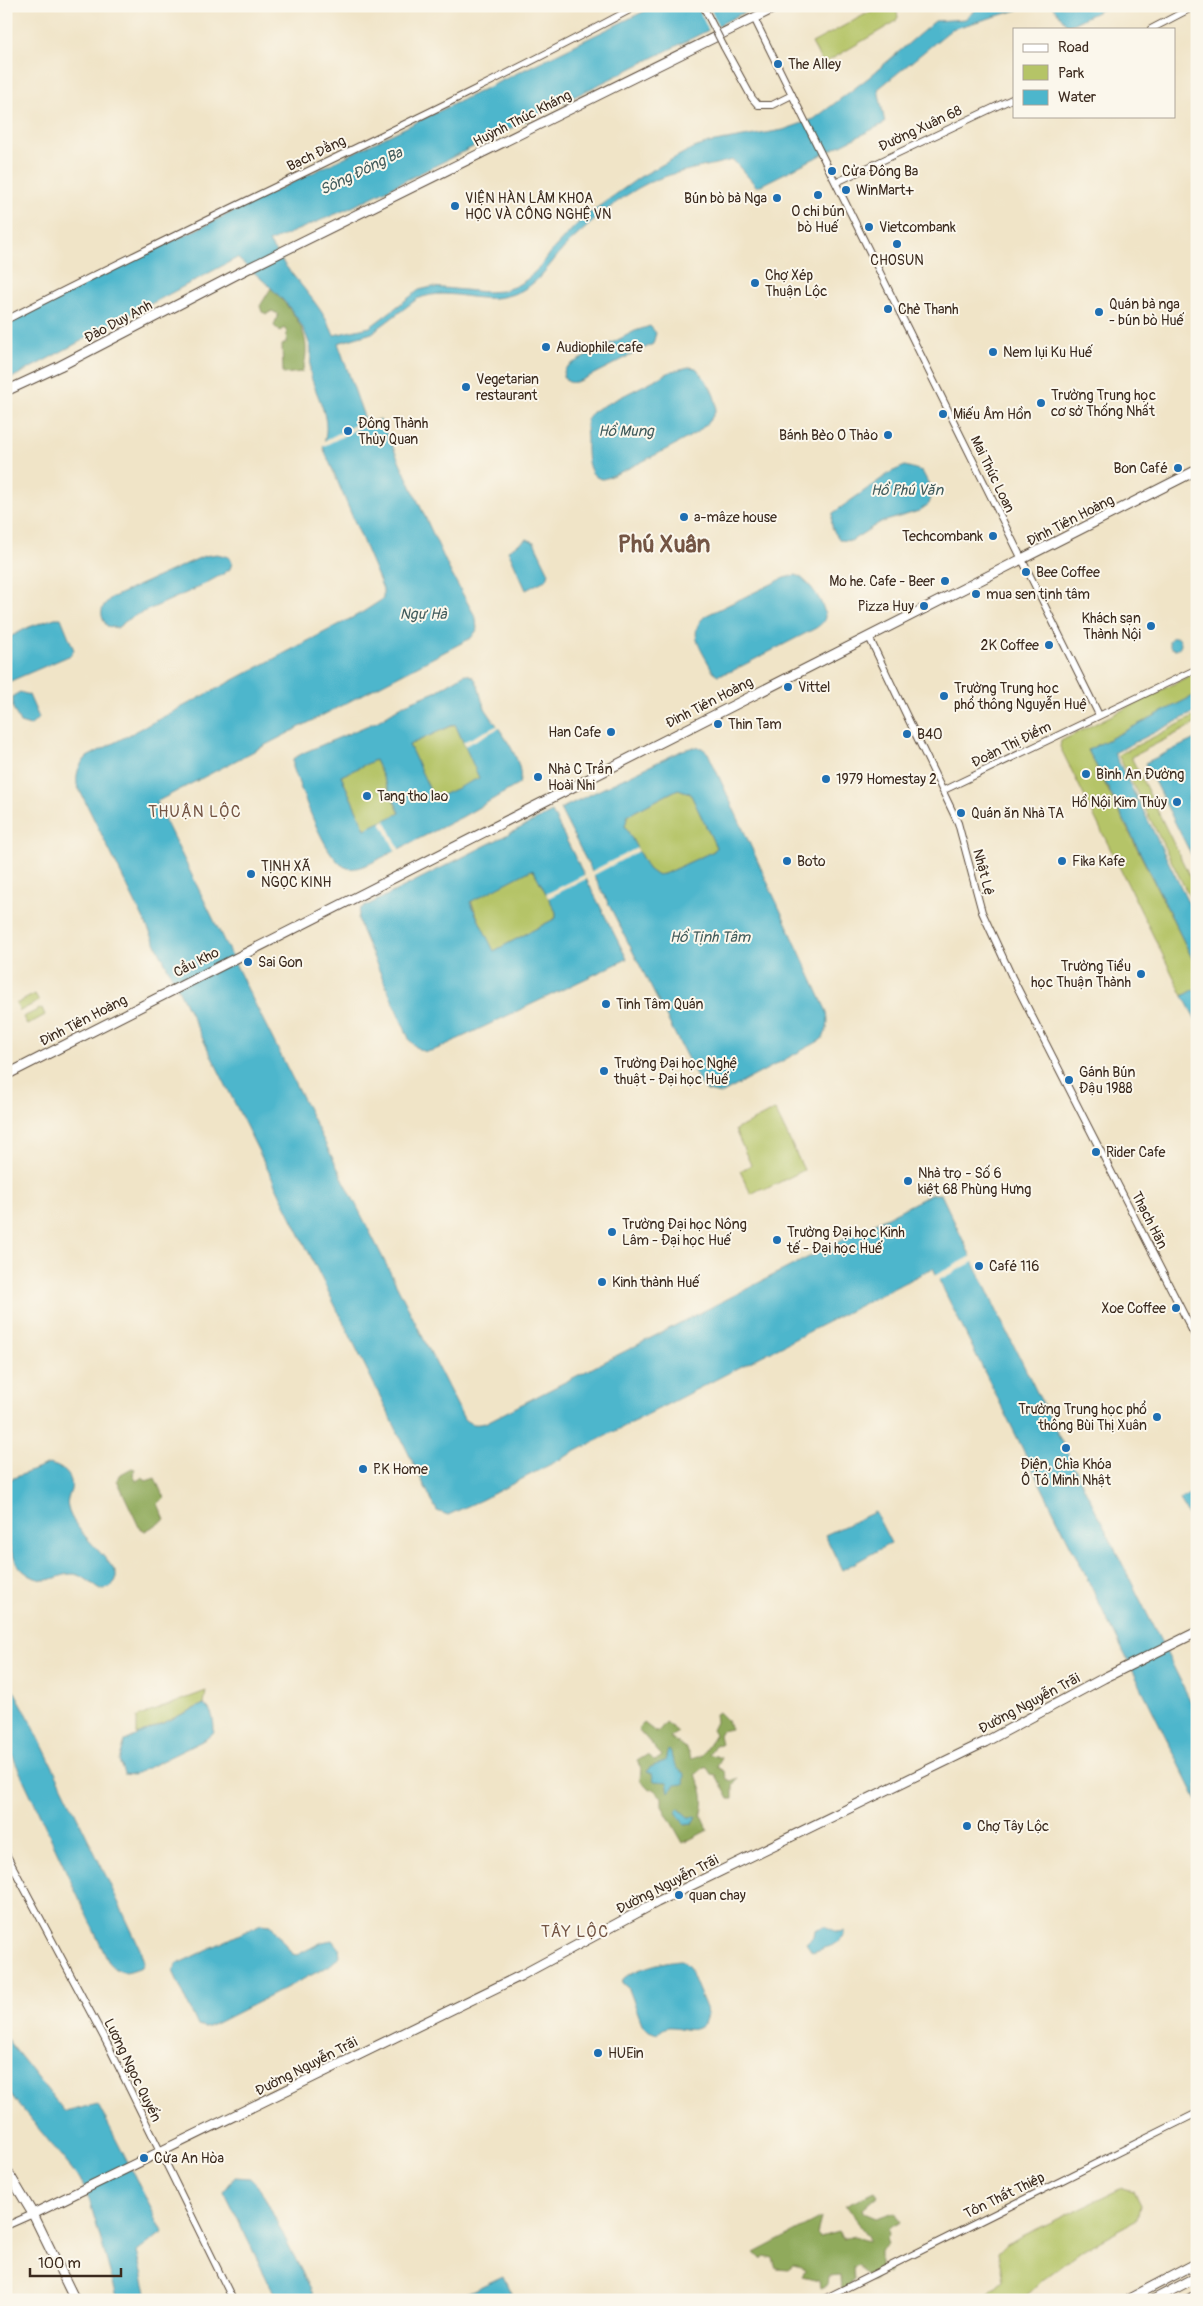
<svg xmlns="http://www.w3.org/2000/svg" width="1203" height="2306" viewBox="0 0 1203 2306" font-family="Pangolin,sans-serif">
  <style>
    .green { fill: #b5c467; stroke: #787742 }
    .forest { fill: #90aa5c; stroke: #666a3d; fill-rule: evenodd }
    .water { fill: #4db6cc; stroke: #447075; fill-rule: evenodd }
    .pier { fill: #f0e4c7 }
    .lines { fill: none; stroke-linecap: round; stroke-linejoin: round }
    .minor-casing { stroke: #564637; stroke-width: 8 }
    .major-casing { stroke: #564637; stroke-width: 11 }
    .highway-casing { stroke: #564637; stroke-width: 12 }
    .minor { stroke: #fff; stroke-width: 6 }
    .major { stroke: #fff; stroke-width: 9 }
    .highway { stroke: #fff; stroke-width: 10 }
    .rail-casing { stroke: #3b2a1e; stroke-width: 4 }
    .rail { stroke: #fbf7ec; stroke-width: 2; stroke-dasharray: 5.5; stroke-linecap: butt }
    .minor-bridge-casing { stroke: #564637; stroke-width: 8; stroke-linecap: butt }
    .minor-bridge { stroke: #fff; stroke-width: 6 }
    .poi-dot { fill: #1f6fb2; stroke: #fbf7ec; stroke-width: 2 }
    .labels { text-anchor: middle; stroke-width: 4; stroke-linejoin: round; paint-order: stroke }
    .poi-label { font-size: 14px; fill: #3b2a1e; stroke: #fbf7ec; text-anchor: start }
    .street-label { font-size: 14px; fill: #3b2a1e; stroke: #fbf7ec }
    .water-label { font-size: 15px; font-style: italic; fill: #415b5b; stroke: #fbf7ec }
    .quarter-label { font-size: 16px; letter-spacing: 1px; fill: #745544; stroke: #fbf7ec }
    .town-label { font-size: 24px; font-weight: bold; fill: #745544; stroke: #fbf7ec }
  </style>
  <rect width="100%" height="100%" fill="#fbf7ec"/>
  <filter id="ink" filterUnits="userSpaceOnUse"><feTurbulence type="fractalNoise" baseFrequency=".02" numOctaves="2"/><feDisplacementMap in="SourceGraphic" scale="10" xChannelSelector="R" yChannelSelector="G"/><feConvolveMatrix kernelMatrix="1 2 1 2 8 2 1 2 1" color-interpolation-filters="sRGB"/></filter>
  <filter id="wash" filterUnits="userSpaceOnUse"><feTurbulence type="fractalNoise" baseFrequency=".0096" numOctaves="4" result="noise"/><feDisplacementMap in="SourceGraphic" scale="20" xChannelSelector="R" yChannelSelector="G"/><feGaussianBlur stdDeviation="1.12" result="paint"/><feColorMatrix in="noise" values="0 0 0 0 0 0 0 0 0 0 0 0 0 0 0 0 0 1.4 0 .05"/><feComposite in="paint" operator="in"/></filter>
  <g filter="url(#wash)">
    <rect width="100%" height="100%" fill="#f0e4c7"/>
    <g class="green">
      <polygon points="881,6 896,7 898,17 895,22 823,64 812,43"/>
      <polygon points="1197,672 1197,694 1088,750 1197,968 1197,988 1183,996 1060,747 1061,741"/>
      <polygon points="1197,715 1197,723 1131,757 1197,891 1197,912 1118,755"/>
      <polygon points="455,724 480,778 434,800 409,745"/>
      <polygon points="375,760 400,814 365,829 341,776"/>
      <polygon points="678,789 690,793 716,847 714,851 664,874 656,875 648,869 625,826 628,815"/>
      <polygon points="531,870 534,871 556,912 556,918 494,951 491,949 471,901"/>
      <polygon points="35,994 39,1001 20,1011 16,1004"/>
      <polygon points="42,1008 45,1015 27,1025 23,1017"/>
      <polygon points="775,1110 804,1170 764,1190 762,1188 751,1194 740,1171 751,1165 735,1130"/>
      <polygon points="206,1691 204,1704 137,1735 137,1717"/>
      <polygon points="1122,2188 1133,2191 1140,2205 1137,2220 1082,2250 1044,2279 1022,2300 981,2300 1003,2281 998,2252 1006,2244"/>
    </g>
    <g class="forest">
      <path d="M271,288C295,314 315,335 302,372L283,374L282,345L286,343L287,332L284,328L280,331L274,326L278,314L272,311L267,314L262,312L260,306Z"/>
      <polygon points="1197,774 1197,813 1188,799"/>
      <polygon points="132,1468 135,1469 133,1474 136,1481 143,1477 146,1481 155,1478 164,1498 158,1504 165,1520 145,1531 139,1527 117,1480 119,1475"/>
      <path d="M719,1712L726,1719L731,1729L721,1731L719,1735L721,1744L715,1745L709,1754L722,1758L717,1767L725,1772L726,1778L731,1781L738,1778L733,1785V1799H729L716,1775L711,1774L706,1766L695,1775C703,1786 706,1801 701,1815L708,1830L683,1843L662,1806V1797L653,1789L649,1790L640,1780L641,1768L637,1761L647,1755L655,1761L662,1756L638,1729L644,1723L657,1733L666,1722L678,1732L670,1738L685,1747L691,1759L701,1756L715,1735L712,1730L716,1722L715,1714ZM678,1808L688,1817H696L694,1823L684,1824Z"/>
      <path d="M875,2191L878,2195L862,2209L864,2213L876,2218L895,2212L901,2222L888,2229L889,2235L886,2239L888,2244L880,2251V2265L883,2269L890,2268L888,2274L880,2270L874,2281L869,2279L858,2265L853,2267L854,2280L842,2291L841,2276L828,2277L827,2285L820,2288L819,2280L802,2276L805,2271L802,2267L793,2265L788,2269L776,2268L773,2258L764,2256L760,2259L754,2253L821,2218L817,2234L820,2237L838,2232L843,2239L854,2236L868,2240V2236C858,2226 855,2214 845,2205Z"/>
    </g>
    <g class="water">
      <path d="M655,6H757L350,208L269,242C289,276 319,299 334,335L370,327L419,290L432,287L486,292L502,291L516,286L526,280L540,267L554,248L584,217L640,177L691,149L709,143L783,130L814,119L868,78L935,21L965,19L980,6H1031L952,29L878,89L885,123L757,187L733,160C705,167 675,171 648,183C619,197 593,221 569,243C553,258 542,281 521,291C480,310 454,284 417,299L372,333L338,343L364,417L374,421L380,419L451,573L476,618L477,630L471,638L156,802L252,998L464,1419C471,1425 476,1425 485,1423L932,1194H941L1005,1328L1197,1714V1800L933,1268L481,1500L448,1515L437,1511L77,785C76,773 78,766 87,757L363,612L383,599V589L323,447C332,419 319,402 311,377C308,367 313,356 310,346C299,308 266,283 237,258L6,381V322Z"/>
      <polygon points="1052,6 1109,6 1068,26"/>
      <path d="M650,326L656,333L653,344L582,380C574,383 568,385 563,376L565,369L571,364L635,331Z"/>
      <path d="M689,367L696,368C705,378 720,398 715,412C712,419 703,428 697,432C688,439 608,480 602,479C585,476 587,451 587,439C587,433 585,426 587,420C588,417 591,414 593,411L672,371Z"/>
      <path d="M905,466L922,471L933,492L929,504L919,511L879,523L851,541L840,540C832,530 830,525 833,513L891,472Z"/>
      <polygon points="527,539 534,542 549,573 547,579 526,590 508,550"/>
      <path d="M217,554L229,557L232,563L230,569L223,574L195,589L130,618L117,628L107,626C99,615 100,607 111,598L204,556Z"/>
      <path d="M796,575C808,579 825,604 825,616C825,622 820,625 816,628L732,671L718,675L713,672C704,652 685,634 705,616L784,578Z"/>
      <polygon points="55,618 61,618 74,650 71,655 6,683 6,639 29,627"/>
      <circle cx="1175" cy="643" r="6"/>
      <path d="M465,674C469,675 472,675 475,679C480,687 480,699 485,708C496,726 527,761 519,784L462,817L371,863C363,866 353,871 345,867C324,857 301,789 293,767V759L303,753L378,721L405,704L435,692ZM455,724L479,778L434,799L409,745ZM375,760L400,813L365,829L341,776Z"/>
      <polygon points="20,692 29,695 39,718 30,726 20,723 13,708 13,696"/>
      <polygon points="1197,694 1197,711 1114,753 1137,799 1119,809 1088,750"/>
      <polygon points="1197,738 1197,774 1188,799 1197,813 1197,866 1145,763"/>
      <path d="M694,747L702,748L708,753L827,1012C829,1024 828,1031 821,1040L721,1094L707,1091L700,1083L560,809L683,750ZM678,789L690,793L716,847L714,851L664,874L656,875L648,869L625,826L628,815Z"/>
      <polygon points="1138,800 1197,920 1197,968 1119,810"/>
      <path d="M552,812L627,959L437,1049C424,1054 419,1051 410,1041L362,931L358,919L360,909ZM531,870L534,871L556,912V918L494,951L470,902Z"/>
      <polygon points="1197,988 1197,1022 1183,996"/>
      <path d="M49,1464C62,1467 74,1475 71,1490C69,1497 66,1500 68,1508C73,1530 104,1552 116,1573V1580L111,1587L101,1590C92,1585 82,1573 72,1574C61,1574 53,1581 42,1580C0,1572 6,1513 6,1481Z"/>
      <polygon points="1197,1490 1197,1536 1180,1499"/>
      <polygon points="875,1512 891,1543 842,1570 825,1535"/>
      <path d="M6,1676L28,1716L107,1878L140,1949L144,1962L142,1967C125,1973 121,1976 108,1961L6,1742Z"/>
      <path d="M204,1704C213,1711 214,1721 214,1732L206,1739L133,1775L124,1774L119,1761L125,1741Z"/>
      <path d="M668,1750L671,1752C672,1762 676,1769 685,1774L684,1784L675,1785L669,1792L667,1782L654,1781L652,1774L647,1772L649,1768L665,1761Z"/>
      <polygon points="678,1808 688,1817 697,1817 694,1823 684,1824 676,1812"/>
      <polygon points="261,1924 271,1925 292,1954 297,1955 322,1942 332,1940 339,1948 340,1956 329,1966 215,2024 205,2028 198,2026 173,1971 177,1964"/>
      <polygon points="825,1926 837,1932 844,1931 844,1936 834,1945 812,1952 806,1943 814,1936 815,1930"/>
      <path d="M682,1960L689,1967L706,2008L707,2015L704,2024C692,2035 681,2026 668,2027C663,2028 661,2031 657,2034L649,2031L642,2024L629,1989L622,1983L623,1979C633,1969 668,1960 682,1960Z"/>
      <polygon points="6,2038 65,2112 98,2104 163,2232 137,2252 149,2300 118,2300 89,2199 80,2179 6,2089"/>
      <polygon points="235,2177 250,2178 260,2188 316,2300 277,2300 224,2191"/>
      <polygon points="503,2276 514,2300 452,2300"/>
    </g>
    <g class="pier">
      <polygon points="697,6 709,6 719,28 710,33"/>
      <polygon points="370,417 380,417 320,448 322,442"/>
      <polygon points="501,724 503,726 465,746 463,742"/>
      <polygon points="385,820 400,851 396,852 381,822"/>
      <polygon points="637,848 639,851 592,876 590,872"/>
      <polygon points="586,874 588,878 548,898 546,894"/>
      <polygon points="972,1256 975,1261 937,1281 934,1276"/>
    </g>
  </g>
  <g filter="url(#ink)">
    <g class="lines">
      <defs>
        <g id="minor">
          <polyline points="754,18 1099,715"/>
          <polyline points="1151,29 1195,6"/>
          <polyline points="724,47 752,98 758,105 772,105 792,95"/>
          <polyline points="837,182 1014,98"/>
          <path d="M6,320C215,212 430,117 637,6"/>
          <polyline points="869,637 958,823 982,912 1012,977 1197,1340"/>
          <polyline points="944,790 1197,669"/>
          <polyline points="6,1854 109,2047 233,2300"/>
          <polyline points="6,2226 33,2214"/>
          <polyline points="822,2300 1197,2113"/>
        </g>
        <g id="major">
          <polyline points="6,391 60,366 241,272 778,6"/>
          <polyline points="6,1075 1197,470"/>
          <polyline points="6,2169 33,2214 75,2300"/>
          <polyline points="33,2214 520,1976 657,1902 985,1742 1104,1678 1197,1632"/>
          <polyline points="1127,2300 1197,2263"/>
          <polyline points="1153,2300 1197,2277"/>
        </g>
        <polyline id="highway" points="1195,2265 1197,2269"/>
      </defs>
      <use href="#minor" class="minor-casing"/>
      <use href="#major" class="major-casing"/>
      <use href="#highway" class="highway-casing"/>
      <use href="#minor" class="minor"/>
      <use href="#major" class="major"/>
      <use href="#highway" class="highway"/>
      <defs>
        <polyline id="rail" points="1180,2300 1197,2291"/>
      </defs>
      <use href="#rail" class="rail-casing"/>
      <use href="#rail" class="rail"/>
      <defs>
        <polyline id="minor-bridge" points="703,6 724,47"/>
      </defs>
      <use href="#minor-bridge" class="minor-bridge-casing"/>
      <use href="#minor-bridge" class="minor-bridge"/>
    </g>
  </g>
  <g class="poi-dot">
    <circle cx="778" cy="64" r="5"/>
    <circle cx="832" cy="171" r="5"/>
    <circle cx="846" cy="190" r="5"/>
    <circle cx="818" cy="195" r="5"/>
    <circle cx="777" cy="198" r="5"/>
    <circle cx="455" cy="206" r="5"/>
    <circle cx="869" cy="227" r="5"/>
    <circle cx="897" cy="244" r="5"/>
    <circle cx="755" cy="283" r="5"/>
    <circle cx="888" cy="309" r="5"/>
    <circle cx="1099" cy="312" r="5"/>
    <circle cx="546" cy="347" r="5"/>
    <circle cx="993" cy="352" r="5"/>
    <circle cx="466" cy="387" r="5"/>
    <circle cx="1041" cy="403" r="5"/>
    <circle cx="943" cy="414" r="5"/>
    <circle cx="348" cy="431" r="5"/>
    <circle cx="888" cy="435" r="5"/>
    <circle cx="1178" cy="468" r="5"/>
    <circle cx="684" cy="517" r="5"/>
    <circle cx="993" cy="536" r="5"/>
    <circle cx="1026" cy="572" r="5"/>
    <circle cx="945" cy="581" r="5"/>
    <circle cx="976" cy="594" r="5"/>
    <circle cx="924" cy="606" r="5"/>
    <circle cx="1151" cy="626" r="5"/>
    <circle cx="1049" cy="645" r="5"/>
    <circle cx="788" cy="687" r="5"/>
    <circle cx="944" cy="696" r="5"/>
    <circle cx="718" cy="724" r="5"/>
    <circle cx="611" cy="732" r="5"/>
    <circle cx="907" cy="734" r="5"/>
    <circle cx="1086" cy="774" r="5"/>
    <circle cx="538" cy="777" r="5"/>
    <circle cx="826" cy="779" r="5"/>
    <circle cx="367" cy="796" r="5"/>
    <circle cx="1177" cy="802" r="5"/>
    <circle cx="961" cy="813" r="5"/>
    <circle cx="787" cy="861" r="5"/>
    <circle cx="1062" cy="861" r="5"/>
    <circle cx="251" cy="874" r="5"/>
    <circle cx="248" cy="962" r="5"/>
    <circle cx="1141" cy="974" r="5"/>
    <circle cx="606" cy="1004" r="5"/>
    <circle cx="604" cy="1071" r="5"/>
    <circle cx="1069" cy="1080" r="5"/>
    <circle cx="1096" cy="1152" r="5"/>
    <circle cx="908" cy="1181" r="5"/>
    <circle cx="612" cy="1232" r="5"/>
    <circle cx="777" cy="1240" r="5"/>
    <circle cx="979" cy="1266" r="5"/>
    <circle cx="602" cy="1282" r="5"/>
    <circle cx="1176" cy="1308" r="5"/>
    <circle cx="1157" cy="1417" r="5"/>
    <circle cx="1066" cy="1448" r="5"/>
    <circle cx="363" cy="1469" r="5"/>
    <circle cx="967" cy="1826" r="5"/>
    <circle cx="679" cy="1895" r="5"/>
    <circle cx="598" cy="2053" r="5"/>
    <circle cx="144" cy="2158" r="5"/>
  </g>
  <g class="labels">
    <g class="poi-label">
      <text x="788" y="69">The Alley</text>
      <text x="842" y="176">Cửa Đông Ba</text>
      <text x="856" y="195">WinMart+</text>
      <text x="465" y="203">VIỆN HÀN LÂM KHOA<tspan x="465" dy="16">HỌC VÀ CÔNG NGHỆ VN</tspan></text>
      <text x="767" y="203" text-anchor="end">Bún bò bà Nga</text>
      <text x="818" y="216" text-anchor="middle">O chi bún<tspan x="818" dy="16">bò Huế</tspan></text>
      <text x="879" y="232">Vietcombank</text>
      <text x="897" y="265" text-anchor="middle">CHOSUN</text>
      <text x="765" y="280">Chợ Xép<tspan x="765" dy="16">Thuận Lộc</tspan></text>
      <text x="1109" y="309">Quán bà nga<tspan x="1109" dy="16">- bún bò Huế</tspan></text>
      <text x="898" y="314">Chè Thanh</text>
      <text x="556" y="352">Audiophile cafe</text>
      <text x="1003" y="357">Nem lụi Ku Huế</text>
      <text x="476" y="384">Vegetarian<tspan x="476" dy="16">restaurant</tspan></text>
      <text x="1051" y="400">Trường Trung học<tspan x="1051" dy="16">cơ sở Thống Nhất</tspan></text>
      <text x="953" y="419">Miếu Âm Hồn</text>
      <text x="358" y="428">Đông Thành<tspan x="358" dy="16">Thủy Quan</tspan></text>
      <text x="878" y="440" text-anchor="end">Bánh Bèo O Thảo</text>
      <text x="1168" y="473" text-anchor="end">Bon Café</text>
      <text x="694" y="522">a-mâze house</text>
      <text x="983" y="541" text-anchor="end">Techcombank</text>
      <text x="1036" y="577">Bee Coffee</text>
      <text x="935" y="586" text-anchor="end">Mo he. Cafe - Beer</text>
      <text x="986" y="599">mua sen tịnh tâm</text>
      <text x="914" y="611" text-anchor="end">Pizza Huy</text>
      <text x="1141" y="623" text-anchor="end">Khách sạn<tspan x="1141" dy="16">Thành Nội</tspan></text>
      <text x="1039" y="650" text-anchor="end">2K Coffee</text>
      <text x="798" y="692">Vittel</text>
      <text x="954" y="693">Trường Trung học<tspan x="954" dy="16">phổ thông Nguyễn Huệ</tspan></text>
      <text x="728" y="729">Thin Tam</text>
      <text x="601" y="737" text-anchor="end">Han Cafe</text>
      <text x="917" y="739">B40</text>
      <text x="548" y="774">Nhà C Trần<tspan x="548" dy="16">Hoài Nhi</tspan></text>
      <text x="1096" y="779">Bình An Đường</text>
      <text x="836" y="784">1979 Homestay 2</text>
      <text x="377" y="801">Tang tho lao</text>
      <text x="1167" y="807" text-anchor="end">Hồ Nội Kim Thủy</text>
      <text x="971" y="818">Quán ăn Nhà TA</text>
      <text x="797" y="866">Boto</text>
      <text x="1072" y="866">Fika Kafe</text>
      <text x="261" y="871">TỊNH XÃ<tspan x="261" dy="16">NGỌC KINH</tspan></text>
      <text x="258" y="967">Sai Gon</text>
      <text x="1131" y="971" text-anchor="end">Trường Tiểu<tspan x="1131" dy="16">học Thuận Thành</tspan></text>
      <text x="616" y="1009">Tinh Tâm Quán</text>
      <text x="614" y="1068">Trường Đại học Nghệ<tspan x="614" dy="16">thuật - Đại học Huế</tspan></text>
      <text x="1079" y="1077">Gánh Bún<tspan x="1079" dy="16">Đậu 1988</tspan></text>
      <text x="1106" y="1157">Rider Cafe</text>
      <text x="918" y="1178">Nhà trọ - Số 6<tspan x="918" dy="16">kiệt 68 Phùng Hưng</tspan></text>
      <text x="622" y="1229">Trường Đại học Nông<tspan x="622" dy="16">Lâm - Đại học Huế</tspan></text>
      <text x="787" y="1237">Trường Đại học Kinh<tspan x="787" dy="16">tế - Đại học Huế</tspan></text>
      <text x="989" y="1271">Café 116</text>
      <text x="612" y="1287">Kinh thành Huế</text>
      <text x="1166" y="1313" text-anchor="end">Xoe Coffee</text>
      <text x="1147" y="1414" text-anchor="end">Trường Trung học phổ<tspan x="1147" dy="16">thông Bùi Thị Xuân</tspan></text>
      <text x="1066" y="1469" text-anchor="middle">Điện, Chìa Khóa<tspan x="1066" dy="16">Ô Tô Minh Nhật</tspan></text>
      <text x="373" y="1474">P.K Home</text>
      <text x="977" y="1831">Chợ Tây Lộc</text>
      <text x="689" y="1900">quan chay</text>
      <text x="608" y="2058">HUEin</text>
      <text x="154" y="2163">Cửa An Hòa</text>
    </g>
    <g class="street-label">
      <text transform="translate(522 118) rotate(-27)" y="5">Huỳnh Thúc Kháng</text>
      <text transform="translate(920 128) rotate(-25)" y="5">Đường Xuân 68</text>
      <text transform="translate(316 153) rotate(-26)" y="5">Bạch Đằng</text>
      <text transform="translate(118 321) rotate(-28)" y="5">Đào Duy Anh</text>
      <text transform="translate(993 474) rotate(64)" y="5">Mai Thúc Loan</text>
      <text transform="translate(1070 520) rotate(-27)" y="5">Đinh Tiên Hoàng</text>
      <text transform="translate(709 702) rotate(-27)" y="5">Đinh Tiên Hoàng</text>
      <text transform="translate(1011 744) rotate(-26)" y="5">Đoàn Thị Điểm</text>
      <text transform="translate(984 872) rotate(75)" y="5">Nhật Lệ</text>
      <text transform="translate(196 962) rotate(-27)" y="5">Cầu Kho</text>
      <text transform="translate(83 1020) rotate(-27)" y="5">Đinh Tiên Hoàng</text>
      <text transform="translate(1150 1220) rotate(63)" y="5">Thạch Hãn</text>
      <text transform="translate(1029 1703) rotate(-28)" y="5">Đường Nguyễn Trãi</text>
      <text transform="translate(667 1884) rotate(-27)" y="5">Đường Nguyễn Trãi</text>
      <text transform="translate(306 2066) rotate(-27)" y="5">Đường Nguyễn Trãi</text>
      <text transform="translate(133 2070) rotate(64)" y="5">Lương Ngọc Quyến</text>
      <text transform="translate(1004 2195) rotate(-26)" y="5">Tôn Thất Thiệp</text>
    </g>
    <g class="water-label">
      <text transform="translate(361 171) rotate(-26)" y="5">Sông Đông Ba</text>
      <text x="626" y="436">Hồ Mung</text>
      <text x="907" y="495">Hồ Phú Văn</text>
      <text x="423" y="619">Ngự Hà</text>
      <text x="710" y="942">Hồ Tịnh Tâm</text>
    </g>
    <g class="quarter-label">
      <text x="195" y="817">THUẬN LỘC</text>
      <text x="575" y="1937">TÂY LỘC</text>
    </g>
    <g class="town-label">
      <text x="664" y="552">Phú Xuân</text>
    </g>
  </g>
  <rect width="1203" height="2306" fill="none" stroke="#fbf7ec" stroke-width="25"/>
  <rect x="1013" y="28" width="162" height="90" fill="#fbf7ec" stroke="#aea59a"/>
  <rect x="1023" y="44" width="25" height="8" fill="#ffffff" stroke="#aea59a"/>
  <text x="1058" y="52" font-size="15" fill="#3b2a1e">Road</text>
  <rect x="1023" y="65" width="25" height="15" fill="#b5c467" stroke="#aea59a"/>
  <text x="1058" y="78" font-size="15" fill="#3b2a1e">Park</text>
  <rect x="1023" y="90" width="25" height="15" fill="#4db6cc" stroke="#aea59a"/>
  <text x="1058" y="102" font-size="15" fill="#3b2a1e">Water</text>
  <path d="M30 2268v8h91v-8" fill="none" stroke="#3b2a1e" stroke-width="2.5"/>
  <text x="38" y="2268" font-size="15" fill="#3b2a1e" stroke="#fbf7ec" stroke-width="4" paint-order="stroke">100 m</text>
</svg>
